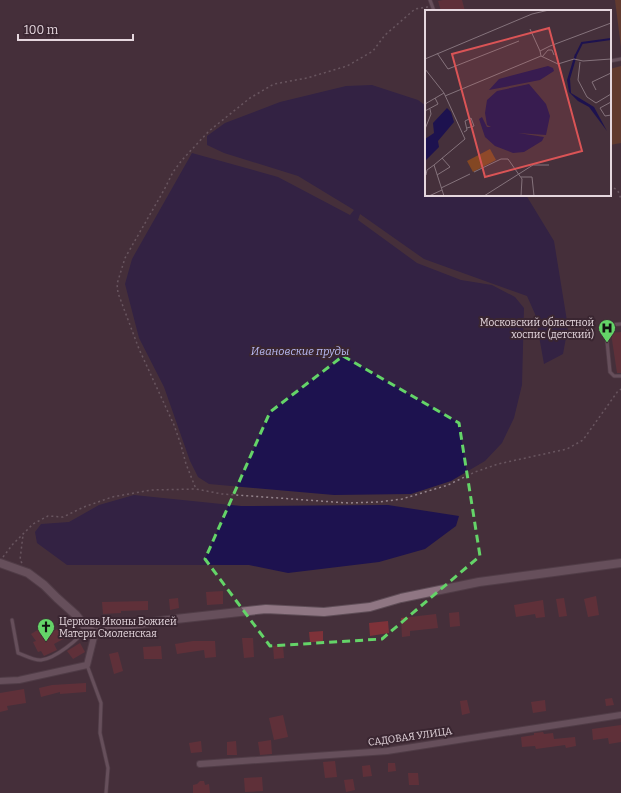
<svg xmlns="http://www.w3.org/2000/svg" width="621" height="793" viewBox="0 0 621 793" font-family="Bitter,serif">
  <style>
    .green { fill: #834723 }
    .water { fill: #1d124f }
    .building { fill: #7e3239 }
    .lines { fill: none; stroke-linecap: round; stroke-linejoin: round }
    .service-casing { stroke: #5f4d57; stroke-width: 4.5 }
    .minor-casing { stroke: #5f4d57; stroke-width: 8 }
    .tertiary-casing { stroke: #5f4d57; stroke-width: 10 }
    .path { stroke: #94838c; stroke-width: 1.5; stroke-dasharray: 2 3; stroke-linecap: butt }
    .service { stroke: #8f7683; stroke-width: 3 }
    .minor { stroke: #8f7683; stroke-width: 6 }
    .tertiary { stroke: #8f7683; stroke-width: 8 }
    .marked { fill: none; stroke: #64d468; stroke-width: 3; stroke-dasharray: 8 5; stroke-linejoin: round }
    .labels { text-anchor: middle; stroke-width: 4; stroke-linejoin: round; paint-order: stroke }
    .poi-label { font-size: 10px; fill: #e5d7de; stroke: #3a2631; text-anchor: end }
    .street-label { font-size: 10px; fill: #e5d7de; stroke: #3a2631 }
    .water-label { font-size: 11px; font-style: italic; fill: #b9bbf5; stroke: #3a2631 }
    .inset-river { fill: none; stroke: #1d124f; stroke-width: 2 }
    .inset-road { fill: none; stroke: #85737c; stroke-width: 1 }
    .view { fill: #da5456; fill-opacity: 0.15; stroke: #da5456; stroke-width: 2 }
    .inset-edge { fill: none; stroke: #e5d7de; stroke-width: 2 }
  </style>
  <rect width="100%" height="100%" fill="#45303b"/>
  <g class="green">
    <polygon points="615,0 621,0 621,47"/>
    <polygon points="621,66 621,143 610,145 610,69"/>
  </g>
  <g class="water">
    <polygon points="372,85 418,100 426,106 426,195 526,195 554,241 568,327 563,354 544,364 535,314 527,296 424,259 360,214 358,220 417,263 461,280 492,285 515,297 524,308 522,385 514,418 502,443 485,461 451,481 411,494 334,495 209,484 198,477 190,461 164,387 139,338 125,284 132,259 192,153 278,177 350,215 354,210 298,176 224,153 207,145 207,136 225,123 280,102 346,86"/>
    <polygon points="134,495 241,506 388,505 459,516 456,526 425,549 379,562 288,573 249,565 67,565 37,543 35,532 41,524 69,522 99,505"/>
  </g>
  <g class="building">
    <polygon points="443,0 462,0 465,11 441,11 438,1"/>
    <polygon points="621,332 621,373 617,373 611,333"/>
    <polygon points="223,591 223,604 207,605 206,592"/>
    <polygon points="596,596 599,615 588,617 584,599"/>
    <polygon points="178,598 179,608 170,610 169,599"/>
    <polygon points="564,598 567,616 559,617 556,599"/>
    <polygon points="543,600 545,617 536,618 535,614 516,617 514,605"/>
    <polygon points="148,601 148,610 121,611 121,613 103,614 102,602"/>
    <polygon points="459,612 460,626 450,627 449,613"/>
    <polygon points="436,614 438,628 410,631 410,636 402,637 401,618"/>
    <polygon points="388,621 389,633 370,636 369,623"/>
    <polygon points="44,626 48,634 61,627 67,637 54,644 57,650 44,656 41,651 38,652 33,642 36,641 31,634"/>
    <polygon points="323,631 323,642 310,642 309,632"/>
    <polygon points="242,638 253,638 254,657 244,658"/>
    <polygon points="193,641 215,641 216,657 205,658 204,650 177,654 175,644"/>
    <polygon points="80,643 85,652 73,659 67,651"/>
    <polygon points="283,645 284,658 274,659 273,646"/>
    <polygon points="161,646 162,659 144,659 143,647"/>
    <polygon points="118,652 123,671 114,674 109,654"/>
    <polygon points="86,683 86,692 60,694 60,692 41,697 39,688 52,685"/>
    <polygon points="24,689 26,703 7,706 8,710 0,712 0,693"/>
    <polygon points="612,698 614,705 606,706 605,699"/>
    <polygon points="467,700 470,713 462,715 460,701"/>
    <polygon points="545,700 546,711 533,713 531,702"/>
    <polygon points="283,715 288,737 274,740 269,718"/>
    <polygon points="621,725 621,742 609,744 608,738 593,740 592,729"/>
    <polygon points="543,732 544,734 553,733 554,739 575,737 576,746 566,748 565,745 536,749 535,746 522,747 521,737 534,735 534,733"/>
    <polygon points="271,740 272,754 260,755 258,742"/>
    <polygon points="201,741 202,752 191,753 189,743"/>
    <polygon points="236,741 237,755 227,755 227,742"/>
    <polygon points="335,761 337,777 325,778 323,762"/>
    <polygon points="388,763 395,763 396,771 388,772"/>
    <polygon points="370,765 372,776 363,777 362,766"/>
    <polygon points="408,773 418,773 419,785 409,785"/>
    <polygon points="262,777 263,791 245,792 244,778"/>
    <polygon points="353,779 355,790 346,792 344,780"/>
    <polygon points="200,781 204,781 205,785 209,784 210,793 193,793 193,785 197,784"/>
  </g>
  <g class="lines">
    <defs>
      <g id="service">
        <polyline points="430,0 434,11"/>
        <polyline points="610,61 621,59"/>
        <polyline points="621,324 609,325 607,327 606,331 610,372 614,376 621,376"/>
        <path d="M12,620L18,653C24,655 35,661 41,660C54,659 80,639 86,628"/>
        <polyline points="87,665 101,703 100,733 108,768 106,793"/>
      </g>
      <g id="minor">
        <polyline points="0,681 19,680 87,665 95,633"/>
        <polyline points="200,764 387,751 621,715"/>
      </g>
      <polyline id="tertiary" points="0,563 28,573 44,585 57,598 76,615 86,628 95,633 123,626 176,619 266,609 324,612 370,607 401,598 479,582 621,563"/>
    </defs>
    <use href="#service" class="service-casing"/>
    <use href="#minor" class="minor-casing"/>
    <use href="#tertiary" class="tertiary-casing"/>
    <g class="path">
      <polyline points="428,7 415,9 385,35 373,51 347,66 307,78 274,84 250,98 209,131 182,160 173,172 164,190 125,258 117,284 118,293 139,349 174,425 181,445 186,464 196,489 222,494 348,503 379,502 402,499 448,485 475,472 498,464 567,449 583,440 618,391 621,389"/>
      <polyline points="610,185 618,191 621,199"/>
      <polyline points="3,557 13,544 33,524 48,516 63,517 84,507 112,497 151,490 196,489"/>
      <polyline points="22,563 20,560 23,535"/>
    </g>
    <use href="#service" class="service"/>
    <use href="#minor" class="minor"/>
    <use href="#tertiary" class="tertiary"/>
  </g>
  <path d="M0 0H621V793H0ZM343,356L459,423L480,556L382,639L270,646L205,559L270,412Z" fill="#45303b" fill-opacity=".55" fill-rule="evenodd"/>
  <path class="marked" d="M343,356L459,423L480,556L382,639L270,646L205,559L270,412Z"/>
  <defs>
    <symbol id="hospital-pin" viewBox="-11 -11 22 30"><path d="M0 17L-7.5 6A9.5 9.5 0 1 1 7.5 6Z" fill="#64d468" stroke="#3a2631"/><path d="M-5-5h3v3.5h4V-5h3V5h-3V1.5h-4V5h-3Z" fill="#111"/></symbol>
    <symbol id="church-pin" viewBox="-11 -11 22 30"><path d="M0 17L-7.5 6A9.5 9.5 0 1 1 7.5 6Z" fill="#64d468" stroke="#3a2631"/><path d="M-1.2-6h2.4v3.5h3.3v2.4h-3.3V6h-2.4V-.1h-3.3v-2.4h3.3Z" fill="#111"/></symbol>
  </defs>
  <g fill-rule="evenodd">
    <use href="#hospital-pin" x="597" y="318" width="20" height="27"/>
    <use href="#church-pin" x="36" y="617" width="20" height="27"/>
  </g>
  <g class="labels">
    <g class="poi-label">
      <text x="594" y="326">Московский областной<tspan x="594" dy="12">хоспис (детский)</tspan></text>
      <text x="59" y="625" text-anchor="start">Церковь Иконы Божией<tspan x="59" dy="12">Матери Смоленская</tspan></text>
    </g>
    <g class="street-label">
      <text transform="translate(410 736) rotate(-8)" y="4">САДОВАЯ УЛИЦА</text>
    </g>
    <g class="water-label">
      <text x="300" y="355">Ивановские пруды</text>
    </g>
  </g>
  <g transform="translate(425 10)">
    <rect width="186" height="186" fill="#45303b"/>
    <path d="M65,139L71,150L48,162L42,151Z" fill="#834723"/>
    <path d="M150,44L152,45L145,69L146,83L169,97L182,121L164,97L153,91L144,82L142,70ZM123,56L128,58L129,61L115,70L64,80L74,69ZM104,74L121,94L125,106L121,125L93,123L119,127L117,131L99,142L88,143L70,136L60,127L54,109L57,107L62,117H66L62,115L60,103L62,90L72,81ZM22,98L26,102L29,112L13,131L14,137L0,151V129L9,123L8,113Z" fill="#1d124f"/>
    <path class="inset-river" d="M151,45L157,33L186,29"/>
    <path class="inset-road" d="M105,19L115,41M12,43L23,59L94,31M116,46L115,41L125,36L186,13M116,46L133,54L149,49L158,51L186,49M117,47L123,40H127L129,45M0,49L107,4L124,0M155,52L153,70L162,87L171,93L186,84M0,59L19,83L40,129L9,155L19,186M171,80L167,72L186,63M20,86L116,46M186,92L175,98L180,106L186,105M0,94L19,83M0,101L13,94L10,88M0,119L6,104L5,99M39,122L42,120L40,111L46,108L49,116L42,118M49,162L76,149H83L97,169L96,186M1,165L2,160L9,155M12,165L25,157L17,148M96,167H107L109,186M16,178L45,164M4,186L17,180M59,186L108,155H124"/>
    <path class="view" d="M124,18L157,141L60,167L27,44Z"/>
    <rect width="186" height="186" class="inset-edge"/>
  </g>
  <path d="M18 34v6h115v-6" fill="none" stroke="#e5d7de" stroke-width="2"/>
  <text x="24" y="34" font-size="12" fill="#e5d7de" stroke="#3a2631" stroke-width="3" paint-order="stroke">100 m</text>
</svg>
